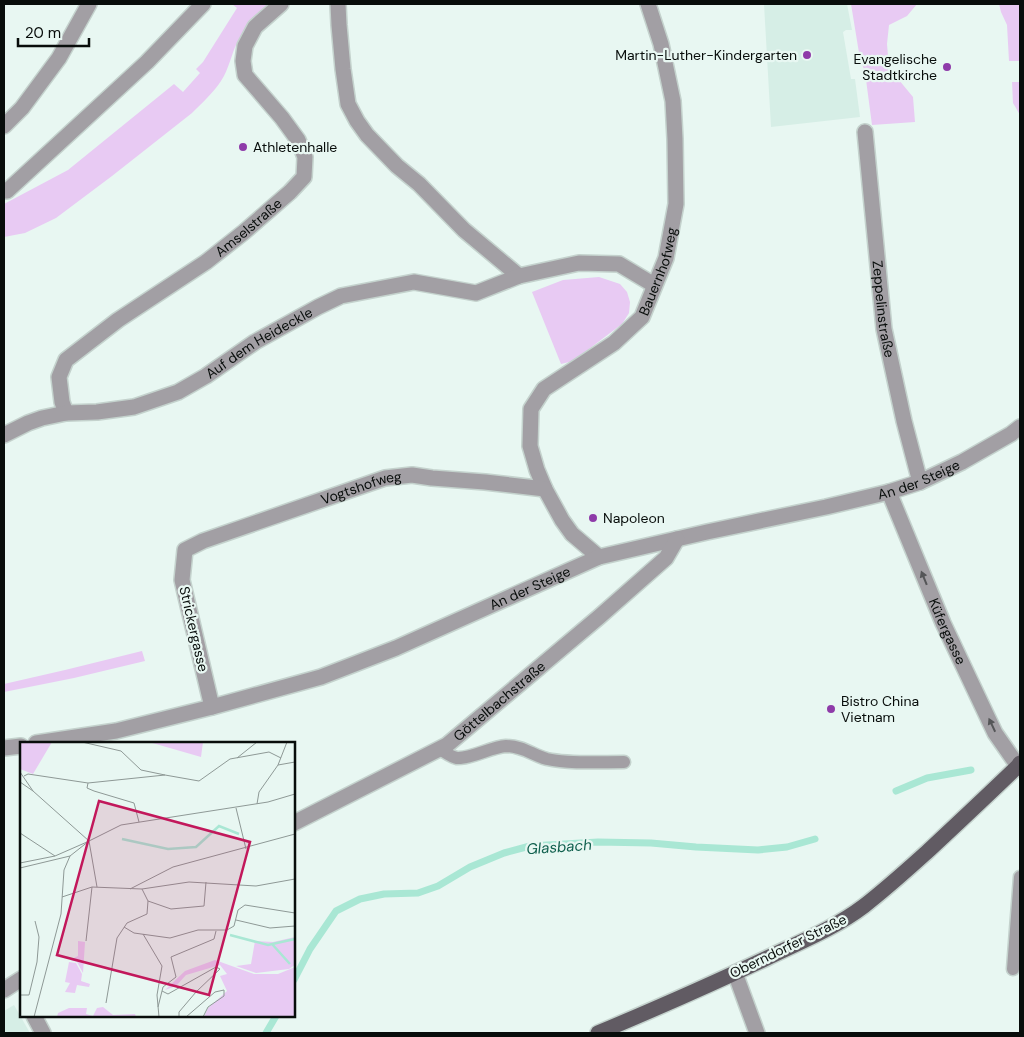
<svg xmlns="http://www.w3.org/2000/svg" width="1024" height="1037" viewBox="0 0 1024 1037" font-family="'DM Sans',sans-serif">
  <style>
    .built { fill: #d6eee6 }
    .green { fill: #e8caf3 }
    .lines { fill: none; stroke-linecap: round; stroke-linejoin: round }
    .stream { stroke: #a9e7d4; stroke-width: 7 }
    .service-casing { stroke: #c4d2cd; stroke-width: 15 }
    .minor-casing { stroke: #c4d2cd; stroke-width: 18 }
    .primary-casing { stroke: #c4d2cd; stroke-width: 18 }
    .service { stroke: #a29fa4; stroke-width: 12 }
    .minor { stroke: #a29fa4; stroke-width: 15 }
    .primary { stroke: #615b63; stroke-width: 15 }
    .oneway { fill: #555658 }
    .poi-dot { fill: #8e3ba9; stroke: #e8f7f2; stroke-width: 2 }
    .labels { text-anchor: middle; stroke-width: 4.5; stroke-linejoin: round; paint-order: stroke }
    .poi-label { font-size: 14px; fill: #080d0b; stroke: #e8f7f2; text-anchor: start }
    .street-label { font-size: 14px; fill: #080d0b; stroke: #e8f7f2 }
    .water-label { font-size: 15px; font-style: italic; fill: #10604e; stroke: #e8f7f2 }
    .inset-river { fill: none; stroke: #a9e7d4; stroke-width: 2.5 }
    .inset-road { fill: none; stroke: #8e9996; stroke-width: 1 }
    .view { fill: #c2185b; fill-opacity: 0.15; stroke: #c2185b; stroke-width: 2.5 }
    .inset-edge { fill: none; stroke: #080d0b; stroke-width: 2.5 }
  </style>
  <rect width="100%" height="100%" fill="#e8f7f2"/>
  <g class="built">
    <polygon points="764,4 847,4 852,30 846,30 843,32 851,79 855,79 860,117 771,127"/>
    <polygon points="14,1005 30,1033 4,1033 4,1011"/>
  </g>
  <g class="green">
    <path d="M232,4H269C258,14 244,29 237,43C231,55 229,69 221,81C213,93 202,103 192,113L112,176L56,218L25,233L4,237V204L68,170L174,84L183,92L200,73L196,69L203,62L237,8Z"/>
    <polygon points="851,4 917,4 907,16 889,25 887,44 889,68 913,97 915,122 872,125 865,72 860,59"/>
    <polygon points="999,4 1020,4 1020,61 1009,61 1007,25 1001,12"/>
    <polygon points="1012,82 1020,82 1020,115 1013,103"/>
    <polygon points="599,277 620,284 627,292 630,302 629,313 622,324 573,361 561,364 532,292 563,280"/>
    <polygon points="142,651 145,661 74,678 4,692 4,684 65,670"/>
  </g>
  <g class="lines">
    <g class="stream">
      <polyline points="896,791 927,778 971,770"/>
      <polyline points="294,980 310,949 336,911 360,899 384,894 418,893 438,886 470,867 504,853 530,846 598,842 651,843 696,847 758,850 787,847 815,839"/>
      <polyline points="266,1033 276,1016"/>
    </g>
    <defs>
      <g id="service">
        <path d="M440,749C445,752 451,757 457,758C471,759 491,747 506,746C523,746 532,755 547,759C570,764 600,762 624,762"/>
        <polyline points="1013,969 1020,877"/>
      </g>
      <g id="minor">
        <polyline points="338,4 339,25 343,69 348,104 357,121 367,135 397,166 419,184 464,230 519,276"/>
        <polyline points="4,126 22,108 59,58 89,4"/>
        <path id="s1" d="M865,132L884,329L904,421L920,482"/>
        <polyline points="4,191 7,191 147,62 203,4"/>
        <path id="s2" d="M66,413L62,402L59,377L66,360L118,320L206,262L244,232L290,192L304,177L305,157L298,140L282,118L245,75L243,61L245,46L255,27L281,4"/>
        <path id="s3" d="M4,435L28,423L42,418L66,413L97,412L134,407L178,392L206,376L255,342L318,307L341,296L414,282L476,293L519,276L579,263L619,264L654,285"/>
        <path id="s4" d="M889,492L943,623L995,733L1018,766L1020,767"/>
        <path id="s5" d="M599,557L572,534L562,520L545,489L537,470L530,446L531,409L544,389L614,343L642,317L666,258L676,204L675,139L673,101L661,44L648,4"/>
        <path id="s6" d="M212,707L182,580L185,550L203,541L385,478L412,475L432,478L485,482L545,489"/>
        <path id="s7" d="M36,743L116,731L212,707L321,677L396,648L599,557L707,532L826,507L889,492L920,482L962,462L1011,434L1020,427"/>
        <polyline points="4,748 21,746"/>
        <path id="s8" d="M294,823L447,745L599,617L666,558L677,539"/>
        <polyline points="735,973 757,1033"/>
        <polyline points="4,990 21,979"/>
        <polyline points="34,1016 43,1033"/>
      </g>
      <path id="primary" d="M598,1033C655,1009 712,984 767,958C800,942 835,928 864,906C886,889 907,870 927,852C958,823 988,795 1018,766L1020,763"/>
    </defs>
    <use href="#service" class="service-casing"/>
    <use href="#minor" class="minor-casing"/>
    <use href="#primary" class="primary-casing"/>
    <use href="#service" class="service"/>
    <use href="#minor" class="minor"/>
    <use href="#primary" class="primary"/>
  </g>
  <defs><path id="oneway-solid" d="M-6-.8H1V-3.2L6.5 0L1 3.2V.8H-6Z" transform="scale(1.25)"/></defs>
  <g class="oneway">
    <use href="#oneway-solid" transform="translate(924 578) rotate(-112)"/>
    <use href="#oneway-solid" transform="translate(992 725) rotate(-115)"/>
  </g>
  <g class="poi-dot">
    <circle cx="807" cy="55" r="5"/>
    <circle cx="947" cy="67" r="5"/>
    <circle cx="243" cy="147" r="5"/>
    <circle cx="593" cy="518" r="5"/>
    <circle cx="831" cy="709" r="5"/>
  </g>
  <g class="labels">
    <g class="poi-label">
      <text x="797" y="60" text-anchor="end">Martin-Luther-Kindergarten</text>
      <text x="937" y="64" text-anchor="end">Evangelische<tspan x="937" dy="16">Stadtkirche</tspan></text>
      <text x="253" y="152">Athletenhalle</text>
      <text x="603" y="523">Napoleon</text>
      <text x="841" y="706">Bistro China<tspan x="841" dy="16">Vietnam</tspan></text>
    </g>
    <g class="street-label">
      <text dy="5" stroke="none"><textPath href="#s2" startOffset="281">Amselstraße</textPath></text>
      <text dy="5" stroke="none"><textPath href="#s5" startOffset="365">Bauernhofweg</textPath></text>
      <text dy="5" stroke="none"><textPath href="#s1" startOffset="178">Zeppelinstraße</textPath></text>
      <text dy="5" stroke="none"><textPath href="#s3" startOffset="276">Auf dem Heideckle</textPath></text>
      <text dy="5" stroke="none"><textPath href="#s7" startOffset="925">An der Steige</textPath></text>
      <text dy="5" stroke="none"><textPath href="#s6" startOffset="348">Vogtshofweg</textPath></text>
      <text dy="5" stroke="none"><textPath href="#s7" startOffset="520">An der Steige</textPath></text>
      <text transform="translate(194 629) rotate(77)" y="5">Strickergasse</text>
      <text dy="5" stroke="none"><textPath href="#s4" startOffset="151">Küfergasse</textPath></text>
      <text dy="5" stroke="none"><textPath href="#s8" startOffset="240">Göttelbachstraße</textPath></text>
      <text transform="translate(788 946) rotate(-26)" y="5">Oberndorfer Straße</text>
    </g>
    <g class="water-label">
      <text transform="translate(559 847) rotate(-4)" y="5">Glasbach</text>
    </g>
  </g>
  <g transform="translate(20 742)">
    <rect width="275" height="275" fill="#e8f7f2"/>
    <path d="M0,0H32L13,32L0,27ZM129,0H183L181,15ZM275,195V223L269,227L236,231L216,224L231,222L235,199L253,200ZM58,199L65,200L63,231L57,220L50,218L58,214ZM195,218L234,232H258L275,225V275H184L188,266L207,249L200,234L207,232L200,223L166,233L156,244L145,248L165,229ZM49,220L56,221L62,232L61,239L70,242L69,245L57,243L55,251L45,250L50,241L45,240ZM83,265L93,273L115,272L116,275H37L38,271L49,266H67L66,272L73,274L77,266Z" fill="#e8caf3"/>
    <path class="inset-river" d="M102,97L148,107L176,105L199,84L219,92M210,193L248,203L275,197M252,202L270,222"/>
    <path class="inset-road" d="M62,0L101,9L121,28L145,33M217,16L237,0M258,23L275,20M0,30L13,49L69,99L77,145M4,34L8,32L68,41M0,40L13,49M237,62L239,50L258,23L267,0M216,66L226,107M119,80L114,61L74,49L67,46L68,41L145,33L179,39L210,17L249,10L261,16M0,91L35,114M0,121L35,114L67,100M0,126L50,114L69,99L101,83L248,60L275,52M110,147L153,125L275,92M42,155L72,145L122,147L169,140L236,144L275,137M128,159L151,167L184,164L186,140M216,178L250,186L275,184M104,185L114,191L150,196L178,188H207L214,184L218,168L225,163L275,171M123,192L142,224L137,253L139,275M66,199L72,145M142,249L148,252L196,225L200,227L176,250L159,270V275M0,253H9L17,220L19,195L15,179M86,261L97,196L107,181L127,172L128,159L122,147M138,265L143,245L156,235L151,215L194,197L196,189M14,275L41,172L44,128L50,114M166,275L195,250L204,248V254L188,265L183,275"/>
    <path class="view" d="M79,59L230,100L189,253L37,213Z"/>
    <rect width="275" height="275" class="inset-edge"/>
  </g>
  <rect width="1024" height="1037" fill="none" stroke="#080d0b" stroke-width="10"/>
  <path d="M18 38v8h71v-8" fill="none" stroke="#080d0b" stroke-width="2.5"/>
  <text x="25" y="38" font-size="15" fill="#080d0b" stroke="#e8f7f2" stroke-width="4" paint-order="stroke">20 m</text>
</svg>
